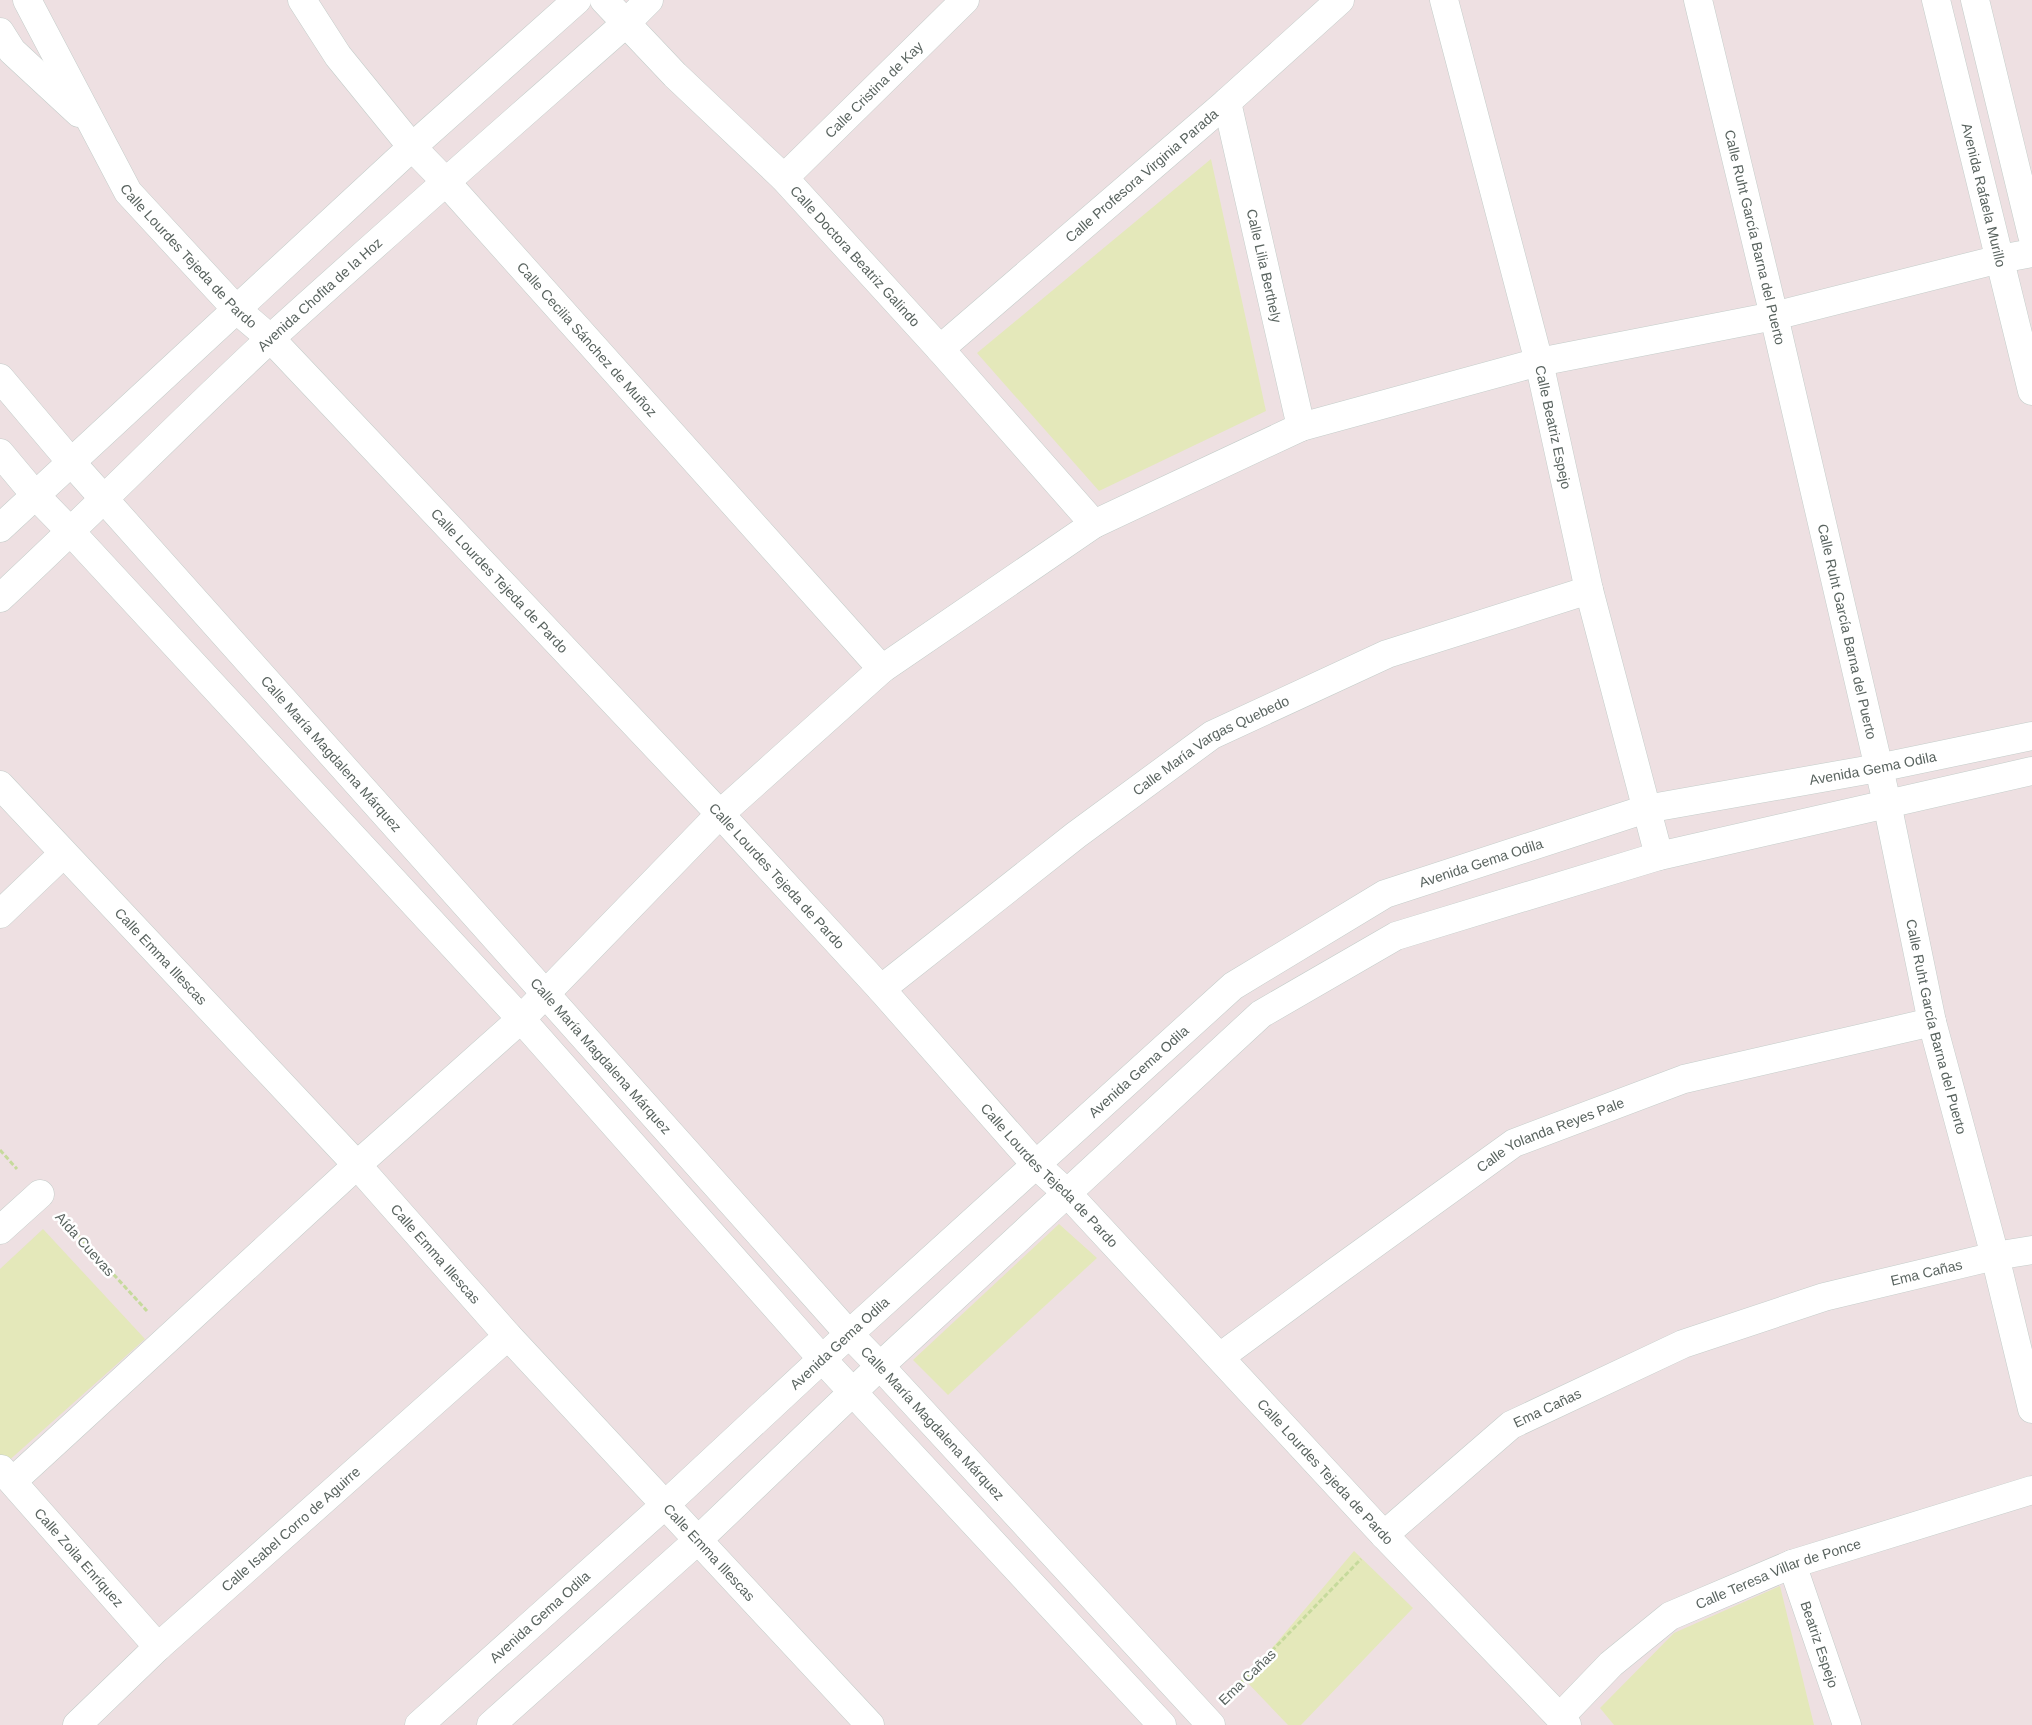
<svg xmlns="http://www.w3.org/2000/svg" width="2032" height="1725" viewBox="0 0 2032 1725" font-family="Arial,sans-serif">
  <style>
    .green { fill: #e4e8ba }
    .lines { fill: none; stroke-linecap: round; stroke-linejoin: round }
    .minor-casing { stroke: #c4cdca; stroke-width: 29 }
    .path { stroke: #c6da9c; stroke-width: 3; stroke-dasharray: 5 2.5; stroke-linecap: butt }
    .minor { stroke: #fff; stroke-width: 28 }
    .labels { text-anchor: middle; stroke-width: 5; stroke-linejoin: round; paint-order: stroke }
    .street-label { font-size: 14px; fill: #59635f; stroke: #fff }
  </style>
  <rect width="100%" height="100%" fill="#eee0e2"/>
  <g class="green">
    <polygon points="1211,159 1266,411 1099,491 977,353"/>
    <polygon points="1059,1224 1097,1258 948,1395 913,1360"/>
    <polygon points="43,1229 145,1339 5,1464 0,1458 0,1269"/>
    <polygon points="1354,1551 1413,1608 1301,1725 1288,1725 1245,1680"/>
    <polygon points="1780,1586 1814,1725 1614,1725 1600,1708 1674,1633"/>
  </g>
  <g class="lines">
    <defs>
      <g id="minor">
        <path id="s1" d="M27,0L128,192L237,310L271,339L720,814L881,989L1036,1165L1067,1193L1384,1535L1567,1725"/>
        <path id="s2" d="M302,0L338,56L412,147L446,182L882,669"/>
        <path id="s3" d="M604,0L675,75L784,178L940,349L1094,524"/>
        <path id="s4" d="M1444,0L1539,362L1589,590L1659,856"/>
        <path id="s5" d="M1698,0L1774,316L1887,803L1932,1022L1995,1256L2032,1409"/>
        <path id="s6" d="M1936,0L2032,391"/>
        <polyline points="1975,0 2032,235"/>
        <polyline points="0,32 12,51 79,113"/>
        <path id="s7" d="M1227,102L1301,427"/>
        <path id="s8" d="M784,178L965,0"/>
        <path id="s9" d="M940,349L1227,102L1340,0"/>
        <path id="s10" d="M0,378L71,462L849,1334L880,1366L1211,1725"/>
        <polyline points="0,453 36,496 71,532 521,1019 822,1359 1162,1725"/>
        <polyline points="0,528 412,147 577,0"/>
        <path id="s11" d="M0,598C92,513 179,423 271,338C388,232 507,128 625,24L649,0"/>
        <path id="s12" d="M0,785L357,1165L508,1336L870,1725"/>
        <polyline points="0,914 63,854"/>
        <path id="s13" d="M881,989L1076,835L1212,735L1387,654L1589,590"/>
        <polyline points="0,1230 40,1194"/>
        <path id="s14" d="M1220,1357L1334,1273L1514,1143L1684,1079L1932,1022"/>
        <path id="s15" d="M1,1469L158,1647"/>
        <polyline points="13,1481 357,1165 521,1019 720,814 882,669 1094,524 1301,427 1539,362 1774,316 2000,259 2032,253"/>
        <path id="s16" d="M1384,1535L1511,1425L1683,1344L1824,1297L1995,1256L2032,1250"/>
        <path id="s17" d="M1792,1564L1847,1725"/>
        <path id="s18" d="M1560,1717L1611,1664L1670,1616L1792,1564L2032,1490"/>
        <path id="s19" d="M77,1725L158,1647L508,1336"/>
        <path id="s20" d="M419,1725L666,1504L849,1334L1233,986L1385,894L1646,809L1878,768L2032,736"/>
        <polyline points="491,1725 697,1541 880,1366 1261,1014 1396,936 1659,856 2032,771"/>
      </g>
    </defs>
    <use href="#minor" class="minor-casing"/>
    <g class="path">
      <polyline points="0,1150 17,1169"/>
      <polyline points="63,1219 147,1311"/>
      <polyline points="1230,1694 1361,1559"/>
    </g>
    <use href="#minor" class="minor"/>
  </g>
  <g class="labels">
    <g class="street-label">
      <text dy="5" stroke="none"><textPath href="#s8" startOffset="126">Calle Cristina de Kay</textPath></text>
      <text dy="5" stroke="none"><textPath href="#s9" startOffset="266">Calle Profesora Virginia Parada</textPath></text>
      <text dy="5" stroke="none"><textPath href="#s6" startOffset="201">Avenida Rafaela Murillo</textPath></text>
      <text dy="5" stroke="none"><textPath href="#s5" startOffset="244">Calle Ruht García Barna del Puerto</textPath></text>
      <text dy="5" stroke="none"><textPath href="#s1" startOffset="305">Calle Lourdes Tejeda de Pardo</textPath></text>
      <text dy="5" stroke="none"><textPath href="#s3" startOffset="359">Calle Doctora Beatriz Galindo</textPath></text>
      <text dy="5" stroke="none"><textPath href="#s7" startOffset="168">Calle Lilia Berthely</textPath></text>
      <text dy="5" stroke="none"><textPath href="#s11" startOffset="441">Avenida Chofita de la Hoz</textPath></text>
      <text dy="5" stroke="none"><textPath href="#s2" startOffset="444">Calle Cecilia Sánchez de Muñoz</textPath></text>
      <text dy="5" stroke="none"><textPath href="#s4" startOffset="441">Calle Beatriz Espejo</textPath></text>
      <text dy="5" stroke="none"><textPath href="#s1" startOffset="755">Calle Lourdes Tejeda de Pardo</textPath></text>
      <text dy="5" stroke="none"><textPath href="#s5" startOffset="649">Calle Ruht García Barna del Puerto</textPath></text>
      <text dy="5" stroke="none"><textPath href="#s13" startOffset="411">Calle María Vargas Quebedo</textPath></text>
      <text dy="5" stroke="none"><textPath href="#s10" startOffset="501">Calle María Magdalena Márquez</textPath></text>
      <text dy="5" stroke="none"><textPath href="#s20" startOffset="1782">Avenida Gema Odila</textPath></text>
      <text dy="5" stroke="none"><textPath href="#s20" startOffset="1378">Avenida Gema Odila</textPath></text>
      <text dy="5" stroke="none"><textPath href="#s1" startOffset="1160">Calle Lourdes Tejeda de Pardo</textPath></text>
      <text dy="5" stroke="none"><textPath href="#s12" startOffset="235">Calle Emma Illescas</textPath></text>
      <text dy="5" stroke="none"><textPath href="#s5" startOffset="1054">Calle Ruht García Barna del Puerto</textPath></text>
      <text dy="5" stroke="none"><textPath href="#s10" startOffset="906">Calle María Magdalena Márquez</textPath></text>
      <text dy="5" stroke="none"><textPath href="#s20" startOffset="972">Avenida Gema Odila</textPath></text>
      <text dy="5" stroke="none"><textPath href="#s14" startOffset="400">Calle Yolanda Reyes Pale</textPath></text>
      <text dy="5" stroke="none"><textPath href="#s1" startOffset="1565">Calle Lourdes Tejeda de Pardo</textPath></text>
      <text transform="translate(85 1244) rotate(48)" y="5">Aída Cuevas</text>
      <text dy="5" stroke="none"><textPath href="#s12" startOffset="640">Calle Emma Illescas</textPath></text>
      <text dy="5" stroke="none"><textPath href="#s16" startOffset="612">Ema Cañas</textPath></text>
      <text dy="5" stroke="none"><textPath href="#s20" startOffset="568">Avenida Gema Odila</textPath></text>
      <text dy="5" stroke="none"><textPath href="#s16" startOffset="208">Ema Cañas</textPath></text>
      <text dy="5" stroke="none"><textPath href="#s10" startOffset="1401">Calle María Magdalena Márquez</textPath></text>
      <text dy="5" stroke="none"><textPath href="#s1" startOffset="1970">Calle Lourdes Tejeda de Pardo</textPath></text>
      <text dy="5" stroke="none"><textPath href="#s19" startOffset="290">Calle Isabel Corro de Aguirre</textPath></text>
      <text dy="5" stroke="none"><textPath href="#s12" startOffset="1045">Calle Emma Illescas</textPath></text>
      <text dy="5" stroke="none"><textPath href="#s15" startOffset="118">Calle Zoila Enríquez</textPath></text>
      <text dy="5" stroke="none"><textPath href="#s18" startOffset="266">Calle Teresa Villar de Ponce</textPath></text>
      <text dy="5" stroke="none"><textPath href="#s20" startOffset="162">Avenida Gema Odila</textPath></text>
      <text dy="5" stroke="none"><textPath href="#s17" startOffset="85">Beatriz Espejo</textPath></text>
      <text transform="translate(1247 1677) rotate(-44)" y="5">Ema Cañas</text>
    </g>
  </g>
</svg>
